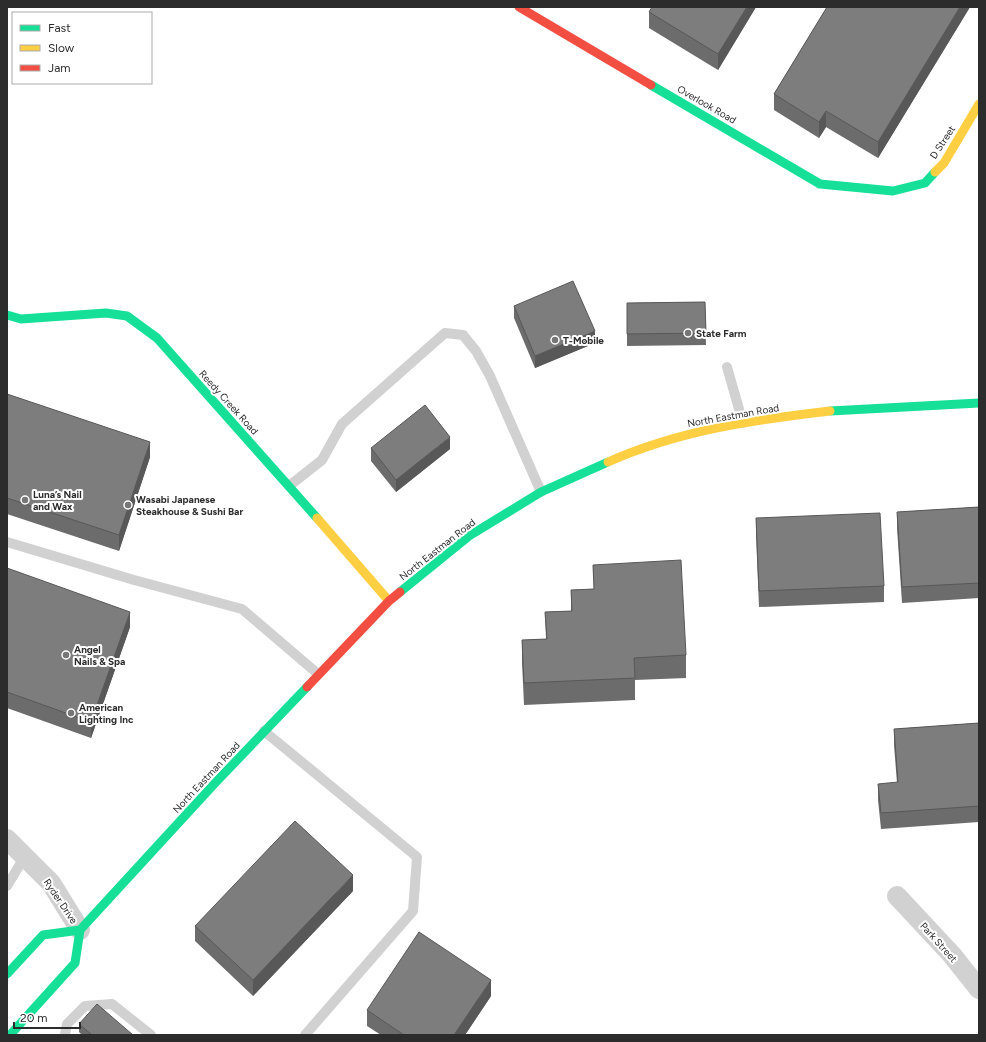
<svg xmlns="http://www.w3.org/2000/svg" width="986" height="1042" viewBox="0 0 986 1042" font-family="Figtree,sans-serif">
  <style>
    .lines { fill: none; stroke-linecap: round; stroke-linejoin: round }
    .lane { stroke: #d1d1d1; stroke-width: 10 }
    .street { stroke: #d1d1d1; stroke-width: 20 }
    .fast { stroke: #16e098; stroke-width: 9 }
    .slow { stroke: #ffcf43; stroke-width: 9 }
    .jam { stroke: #f24e42; stroke-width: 9 }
    .wall { fill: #6c6c6c }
    .shaded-wall { fill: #585858 }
    .building { fill: #7d7d7d; stroke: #585858 }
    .poi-dot { fill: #767676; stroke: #fff; stroke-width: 1.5 }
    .labels { text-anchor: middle; stroke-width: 4; stroke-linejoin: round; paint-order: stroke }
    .street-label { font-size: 10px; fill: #2c2c2c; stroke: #fff }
    .poi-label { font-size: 10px; font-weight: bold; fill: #2c2c2c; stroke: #fff; text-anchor: start }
  </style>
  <rect width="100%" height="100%" fill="#fff"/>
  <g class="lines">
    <g class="lane">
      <polyline points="727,367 743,423"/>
      <polyline points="289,486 322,460 342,424 445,333 463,335 476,351 490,376 541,492"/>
      <polyline points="7,542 134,580 242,609 318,674"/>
      <polyline points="264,731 417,857 413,911 305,1035"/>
      <polyline points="7,886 25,856"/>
      <polyline points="65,1035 67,1024 85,1006 112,1004 151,1035"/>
    </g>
    <g class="street">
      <polyline points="7,839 51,883 80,930"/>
      <polyline points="897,896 952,955 979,989"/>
    </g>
    <g class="fast">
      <polyline points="651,85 820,184 893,191 925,183 935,172"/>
      <polyline points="7,315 21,319 106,313 127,316 157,338 317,518"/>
      <polyline points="830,411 979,403"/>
      <polyline points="400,592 469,536 541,492 608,462"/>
      <polyline points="7,974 43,935 80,930"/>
      <polyline points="10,1035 75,963 80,930 216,782 307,687"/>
    </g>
    <g class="slow">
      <polyline points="935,172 944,163 979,104"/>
      <path d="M608,462C680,430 753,420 830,411"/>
      <polyline points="317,518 389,601"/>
    </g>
    <g class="jam">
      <polyline points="519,7 651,85"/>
      <polyline points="307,687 389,601 400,592"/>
    </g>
  </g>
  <g class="wall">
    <polygon points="756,7 718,70 649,28 649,12"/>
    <polygon points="827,7 970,7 878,158 826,127 819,138 774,110 774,94"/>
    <polygon points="705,302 706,345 627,346 627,303"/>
    <polygon points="514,306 595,343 535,368 514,318"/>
    <polygon points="7,394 150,457 119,551 7,514"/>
    <polygon points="371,448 450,449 396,492 371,461"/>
    <polygon points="979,507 979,598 902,603 897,528 897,512"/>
    <polygon points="756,518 884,586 884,602 759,607 756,534"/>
    <polygon points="593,565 686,655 686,678 635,680 635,700 524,705 522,662 522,640 546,639 545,612 571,611 571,590 594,589"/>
    <polygon points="7,568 130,627 91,738 7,708"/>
    <polygon points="979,723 979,822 881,829 878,800 878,784 897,783 894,745 894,729"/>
    <polygon points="353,891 253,996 195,941 195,926"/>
    <polygon points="491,996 465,1035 381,1035 367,1026 367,1010"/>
    <polygon points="79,1024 133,1035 82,1035 79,1032"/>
  </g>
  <g class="shaded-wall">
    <polygon points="747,7 756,7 718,70 718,54"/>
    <polygon points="960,7 970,7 878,158 878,142"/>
    <polygon points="826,111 826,127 819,138 819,122"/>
    <polygon points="595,331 595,343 535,368 535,356"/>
    <polygon points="450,437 450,449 396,492 396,480"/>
    <polygon points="150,442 150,457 119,551 119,535"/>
    <polygon points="130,612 130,627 91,738 91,722"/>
    <polygon points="353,875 353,891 253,996 253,980"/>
    <polygon points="491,980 491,996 465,1035 454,1035"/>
  </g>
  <g class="building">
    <polygon points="652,7 747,7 718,54 649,12"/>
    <polygon points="827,7 960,7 878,142 826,111 819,122 774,94"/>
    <polygon points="573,281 595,331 535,356 514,306"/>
    <polygon points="705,302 706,333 627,334 627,303"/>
    <polygon points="7,394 150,442 119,535 7,498"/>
    <polygon points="425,405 450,437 396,480 371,448"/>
    <polygon points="979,507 979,583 902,587 897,512"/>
    <polygon points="880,513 884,586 759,591 756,518"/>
    <polygon points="681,560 686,655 634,658 635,678 524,683 522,640 547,639 545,612 572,611 571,590 594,589 593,565"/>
    <polygon points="7,568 130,612 91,722 7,692"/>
    <polygon points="979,723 979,806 881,813 878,784 898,782 894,729"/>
    <polygon points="295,821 353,875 253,980 195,926"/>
    <polygon points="419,932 491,980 454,1035 404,1035 367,1010"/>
    <polygon points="97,1004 133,1035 92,1035 79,1024"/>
  </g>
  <g class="poi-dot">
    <circle cx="688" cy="333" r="4"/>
    <circle cx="555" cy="340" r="4"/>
    <circle cx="25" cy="500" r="4"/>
    <circle cx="128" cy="505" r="4"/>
    <circle cx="66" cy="655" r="4"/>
    <circle cx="71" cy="713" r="4"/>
  </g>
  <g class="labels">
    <g class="street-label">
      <text transform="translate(707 104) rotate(30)" y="4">Overlook Road</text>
      <text transform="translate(942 142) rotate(-57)" y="4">D Street</text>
      <text transform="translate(229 402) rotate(48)" y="4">Reedy Creek Road</text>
      <text transform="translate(733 415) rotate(-10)" y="4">North Eastman Road</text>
      <text transform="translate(437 549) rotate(-38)" y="4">North Eastman Road</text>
      <text transform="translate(206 777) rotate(-47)" y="4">North Eastman Road</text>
      <text transform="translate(61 901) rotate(56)" y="4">Ryder Drive</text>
      <text transform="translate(939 942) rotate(48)" y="4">Park Street</text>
    </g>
    <g class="poi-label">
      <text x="696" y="337">State Farm</text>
      <text x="563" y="344">T-Mobile</text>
      <text x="33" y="498">Luna’s Nail<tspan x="33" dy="12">and Wax</tspan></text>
      <text x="136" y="503">Wasabi Japanese<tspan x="136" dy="12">Steakhouse &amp; Sushi Bar</tspan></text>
      <text x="74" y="653">Angel<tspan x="74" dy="12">Nails &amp; Spa</tspan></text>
      <text x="79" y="711">American<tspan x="79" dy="12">Lighting Inc</tspan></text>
    </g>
  </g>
  <rect width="986" height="1042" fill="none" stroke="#2c2c2c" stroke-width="16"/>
  <rect x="12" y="12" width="140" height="72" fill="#ffffff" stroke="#ababab"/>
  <rect x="20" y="25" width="20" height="6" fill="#16e098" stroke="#ababab"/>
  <text x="48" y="32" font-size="12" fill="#2c2c2c">Fast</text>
  <rect x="20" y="45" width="20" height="6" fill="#ffcf43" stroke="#ababab"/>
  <text x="48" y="52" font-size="12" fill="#2c2c2c">Slow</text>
  <rect x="20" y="65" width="20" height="6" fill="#f24e42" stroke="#ababab"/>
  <text x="48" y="72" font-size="12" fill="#2c2c2c">Jam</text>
  <path d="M14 1022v6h66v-6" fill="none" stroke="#2c2c2c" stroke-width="2"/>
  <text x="20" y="1022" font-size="12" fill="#2c2c2c" stroke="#ffffff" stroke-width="3" paint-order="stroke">20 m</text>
</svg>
